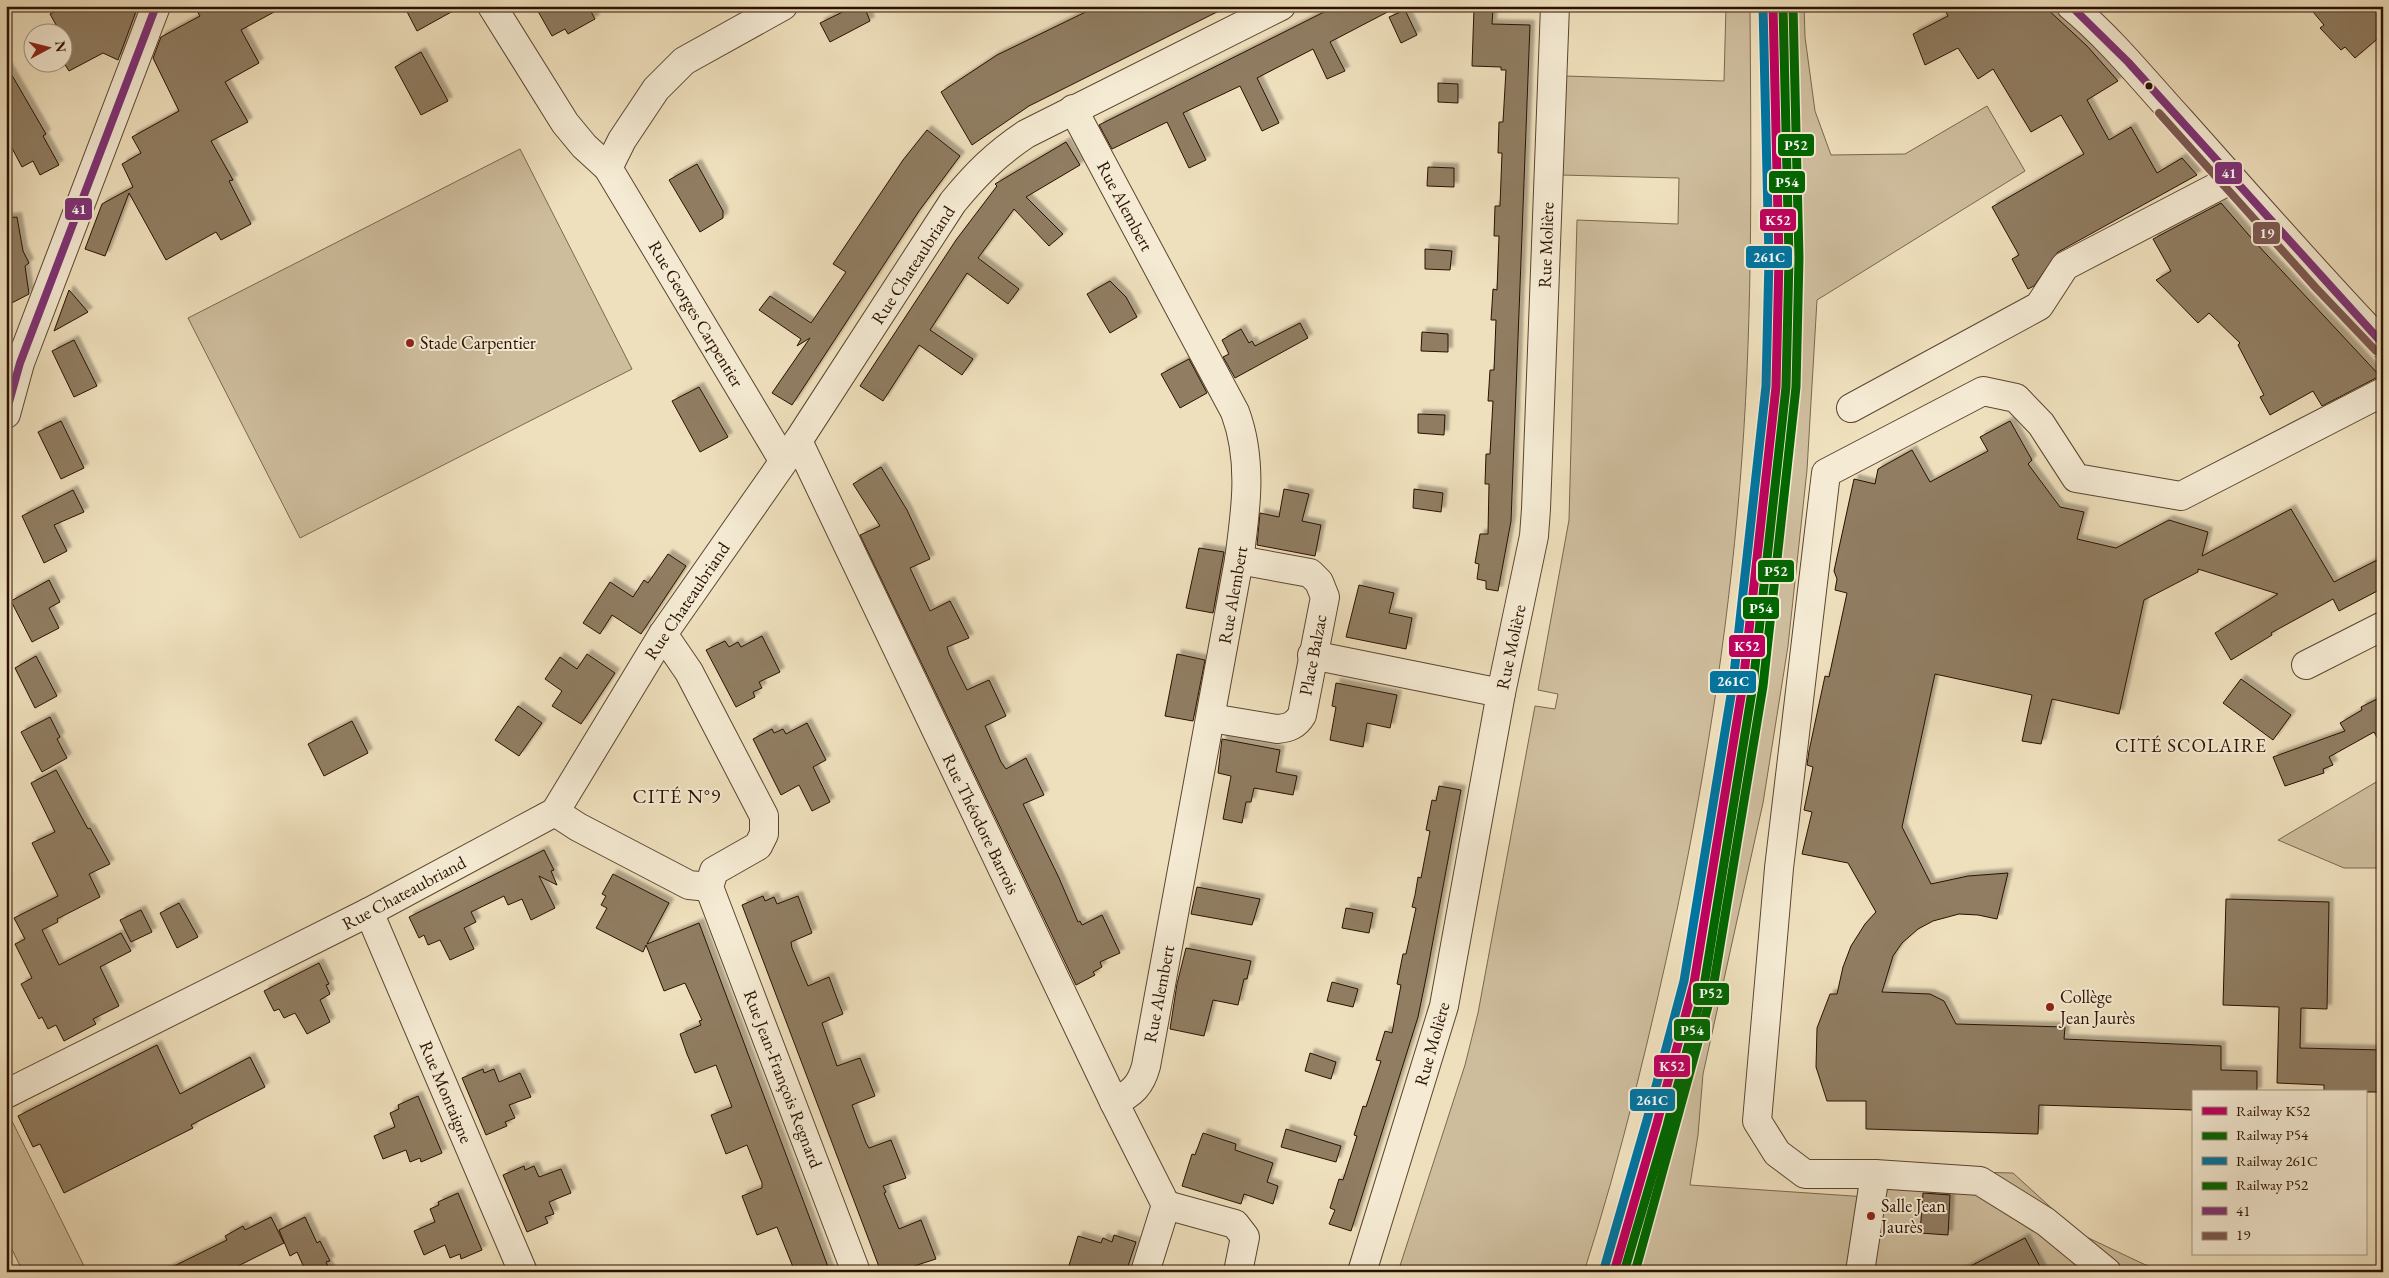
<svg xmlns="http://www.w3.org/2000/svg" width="2389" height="1278" viewBox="0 0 2389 1278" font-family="'EB Garamond',serif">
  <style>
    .green { fill: #cebd9d; stroke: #7c674e }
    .building { fill: #907d62; stroke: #2a1100; filter: url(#shadow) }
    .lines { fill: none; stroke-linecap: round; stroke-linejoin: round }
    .minor-casing { stroke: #5b452f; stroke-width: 30 }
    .minor { stroke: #f5ebd4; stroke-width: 28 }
    .bus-1-casing { stroke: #f5ebd4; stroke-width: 11 }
    .bus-2-casing { stroke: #f5ebd4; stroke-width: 11 }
    .bus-1 { stroke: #7f3376; stroke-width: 8 }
    .bus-2 { stroke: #7d5a52; stroke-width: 8 }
    .rail-1-casing { stroke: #f5ebd4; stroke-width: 12 }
    .rail-2-casing { stroke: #f5ebd4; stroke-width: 12 }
    .rail-3-casing { stroke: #f5ebd4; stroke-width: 12 }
    .rail-4-casing { stroke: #f5ebd4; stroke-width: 12 }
    .rail-1 { stroke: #bf005f; stroke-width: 9 }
    .rail-2 { stroke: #060; stroke-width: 9 }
    .rail-3 { stroke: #0075a1; stroke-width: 9 }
    .rail-4 { stroke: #060; stroke-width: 9 }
    .bus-dot { fill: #2a1100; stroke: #f5ebd4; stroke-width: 2 }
    .poi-dot { fill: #8f2418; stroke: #f5ebd4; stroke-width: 2 }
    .labels { text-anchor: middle; stroke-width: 4; stroke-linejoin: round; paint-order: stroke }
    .street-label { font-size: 18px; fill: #2a1100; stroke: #f5ebd4 }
    .poi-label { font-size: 18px; fill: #2a1100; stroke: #f5ebd4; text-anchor: start }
    .neighbourhood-label { font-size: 19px; letter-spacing: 1px; fill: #2a1100; stroke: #f5ebd4 }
    .quarter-label { font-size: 20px; letter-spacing: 1px; fill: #2a1100; stroke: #f5ebd4 }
    .line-badge { stroke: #f5ebd4; stroke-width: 2 }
    .badge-label { font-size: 14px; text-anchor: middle; font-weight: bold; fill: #fff }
  </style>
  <defs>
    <filter id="shadow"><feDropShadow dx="4.5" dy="-4.5" stdDeviation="1" flood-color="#0004"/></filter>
  </defs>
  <rect width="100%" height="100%" fill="#efe0bd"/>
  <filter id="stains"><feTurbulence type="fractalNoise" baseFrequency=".004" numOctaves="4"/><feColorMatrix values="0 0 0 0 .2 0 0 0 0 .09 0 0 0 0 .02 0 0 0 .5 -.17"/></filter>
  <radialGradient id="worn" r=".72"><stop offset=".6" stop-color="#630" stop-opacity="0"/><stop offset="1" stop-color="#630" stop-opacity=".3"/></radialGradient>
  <g class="green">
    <path d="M1726,6H1750C1751,157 1753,307 1742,457C1731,609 1708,761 1677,910C1651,1032 1622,1153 1584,1272H1398L1465,1065L1478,1013L1535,706L1555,709L1558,694L1538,690L1569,520L1577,220L1678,224L1679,178L1561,175L1565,76L1724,81Z"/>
    <polygon points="1788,6 1804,6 1805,37 1815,111 1831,155 1905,154 1987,106 2025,171 1817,300 1807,470 1788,646 1763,803 1703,1074 1698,1135 1690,1185 1882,1198 1883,1170 2013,1173 2080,1234 2150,1267 2172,1272 1625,1272 1673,1104 1726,882 1760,667 1779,516 1791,335 1791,113"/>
    <polygon points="520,149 632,369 300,538 188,318"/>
    <polygon points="2383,778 2383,868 2344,868 2278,840"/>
    <polygon points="11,1119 87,1272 23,1272 6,1237 6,1122"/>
  </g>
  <g class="building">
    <polygon points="66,6 138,6 118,60 103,53 69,71 62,60 62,32 60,32 50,14"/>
    <polygon points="194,6 285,6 241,30 259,63 225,82 248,122 211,141 233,180 229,181 251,224 221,240 216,232 166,260 129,193 105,256 85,249 102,204 133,187 122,164 141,153 132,137 179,111 153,58 161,37 200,16"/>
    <polygon points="404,6 462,6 417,31"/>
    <polygon points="535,6 588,6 595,19 568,34 565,29 552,36"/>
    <polygon points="855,6 864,6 870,21 830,42 820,23"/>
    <polygon points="1098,6 1229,6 1029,106 972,145 941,92 997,55"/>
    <polygon points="1336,6 1399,6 1330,42 1345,71 1327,79 1313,49 1257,78 1279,123 1262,131 1240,86 1183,113 1206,160 1189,168 1167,122 1112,149 1099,125"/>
    <polygon points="1943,6 2044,6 2087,46 2118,81 2087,100 2109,140 2131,127 2157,173 2182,158 2197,175 2058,252 2034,286 2028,289 2012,259 2019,255 1992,207 2084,154 2061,115 2031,132 1993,69 1978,79 1958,48 1925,65 1913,34 1948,16"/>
    <polygon points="2308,6 2383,6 2383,34 2355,58 2345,47 2341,50 2320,28 2324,25"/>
    <polygon points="1474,8 1493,9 1492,24 1530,25 1511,521 1498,591 1486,589 1486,581 1477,579 1479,564 1475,563 1480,534 1488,534 1489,484 1485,484 1486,454 1490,454 1493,401 1488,401 1489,386 1490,370 1494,370 1496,320 1491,320 1492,305 1493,289 1497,290 1499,236 1494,236 1495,206 1500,206 1502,153 1498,153 1499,122 1503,122 1506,70 1501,70 1501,67 1472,66"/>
    <polygon points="1405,10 1417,35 1401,43 1389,17"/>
    <polygon points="421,52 448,101 421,115 395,67"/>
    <polygon points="6,65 46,134 43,136 59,165 40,175 33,161 22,167 6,137"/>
    <polygon points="1438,83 1458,84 1458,103 1438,102"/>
    <polygon points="927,130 960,156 919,211 792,405 772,393 810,338 797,346 801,339 759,310 770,296 811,323 846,272 833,264 903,160"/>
    <polygon points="1066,142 1080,165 1026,197 1063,234 1049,246 1014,209 978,258 1019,289 1008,304 967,273 930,330 973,359 962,375 919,345 883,401 860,386 956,240 997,186 995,184"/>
    <polygon points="697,164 723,211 723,218 700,232 669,180"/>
    <polygon points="1428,167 1454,168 1454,187 1427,186"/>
    <polygon points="2221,203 2254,241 2380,376 2322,406 2313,391 2270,415 2260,397 2264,395 2238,345 2240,343 2209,313 2198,323 2156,280 2171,271 2153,239"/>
    <polygon points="17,217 23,251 29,263 25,266 29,294 6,306 6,218"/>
    <polygon points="1425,249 1452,251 1450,270 1425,269"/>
    <polygon points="1110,281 1126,297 1137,317 1110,333 1087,294"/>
    <polygon points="69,290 88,312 54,331"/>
    <polygon points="1300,323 1308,338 1235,378 1223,357 1229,354 1222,340 1241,329 1249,343 1252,341 1255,346"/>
    <polygon points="1422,332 1448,334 1448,352 1421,351"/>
    <polygon points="74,340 97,386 74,397 52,351"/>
    <polygon points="1189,359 1207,393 1180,408 1161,374"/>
    <polygon points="699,387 728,437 700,452 672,401"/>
    <polygon points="1418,414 1445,415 1444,435 1418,433"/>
    <polygon points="61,421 84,468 61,479 38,432"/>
    <polygon points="2010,421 2032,460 2028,464 2060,507 2084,512 2077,539 2116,548 2169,520 2208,532 2202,556 2291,509 2334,582 2383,557 2383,588 2339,611 2333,599 2271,633 2272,635 2231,660 2215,633 2278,594 2198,569 2198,572 2144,600 2119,714 2052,699 2041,744 2022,741 2032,695 1935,674 1902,827 1931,884 1968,876 2008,873 1997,919 1978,915 1959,914 1933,921 1918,929 1902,943 1893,956 1882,992 1930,994 1944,1001 1956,1024 2065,1027 2064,1039 2221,1046 2221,1070 2257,1071 2257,1092 2193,1092 2193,1110 2039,1105 2038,1134 1866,1129 1866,1101 1827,1101 1816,1067 1817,1028 1830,994 1837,994 1843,967 1851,946 1865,924 1876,912 1848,863 1802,854 1812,812 1804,810 1813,767 1807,765 1809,751 1825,676 1829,677 1847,593 1835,590 1837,579 1834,571 1854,479 1875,484 1878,469 1912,450 1930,482 1988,451 1980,437"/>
    <polygon points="881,467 907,510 930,559 910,568 930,611 950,601 969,638 947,647 949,654 967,690 989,680 1006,716 985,726 1001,762 1006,769 1026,758 1044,795 1023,804 1059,878 1078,922 1080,921 1082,925 1102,915 1120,953 1100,962 1102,967 1093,972 1095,975 1076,985 860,535 880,526 853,484"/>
    <polygon points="1284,489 1309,494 1302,521 1321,525 1315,556 1257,545 1260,513 1279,517"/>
    <polygon points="1414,489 1443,493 1441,512 1413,508"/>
    <polygon points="73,490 84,512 54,525 67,551 44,563 22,516"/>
    <polygon points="1199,548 1224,552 1213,613 1186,608"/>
    <polygon points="668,554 686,566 641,634 612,615 600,634 583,623 610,582 633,597 644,580 648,583"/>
    <polygon points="49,580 60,602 49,608 59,628 32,642 11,601"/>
    <polygon points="1359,585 1394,593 1389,613 1412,618 1406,649 1346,637"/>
    <polygon points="762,636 780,672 759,682 762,688 753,692 755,697 736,707 706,650 725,641 729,647 738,642 741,647"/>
    <polygon points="587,654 615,673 581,724 552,706 562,691 545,679 560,657 577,669"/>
    <polygon points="1177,654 1205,660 1193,721 1165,716"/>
    <polygon points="36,656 57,696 35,708 15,668"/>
    <polygon points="2241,679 2291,715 2273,740 2223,703"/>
    <polygon points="1336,683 1397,695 1390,728 1367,723 1363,747 1330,740 1336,707 1332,706"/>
    <polygon points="2383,696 2383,748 2374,732 2329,757 2333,765 2323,769 2324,773 2285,786 2273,757 2345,731 2340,723 2362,710 2361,707"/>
    <polygon points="518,706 542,723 519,756 495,740"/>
    <polygon points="50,717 60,737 57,739 67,758 42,772 21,732"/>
    <polygon points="352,721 368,753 324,776 308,744"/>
    <polygon points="807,723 826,760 813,767 830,802 812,811 799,785 781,795 753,739 772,729 774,733 783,729 786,734"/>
    <polygon points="1222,739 1280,750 1276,772 1297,776 1293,795 1254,788 1251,802 1246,802 1242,823 1223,819 1231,776 1218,773"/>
    <polygon points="56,770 88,829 90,828 110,864 89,874 100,897 57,919 58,922 42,930 59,965 121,933 131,951 100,967 119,1006 93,1019 96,1024 64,1041 56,1025 48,1029 42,1017 39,1019 21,984 32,978 15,944 25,939 14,918 58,896 32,843 55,832 31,783"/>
    <polygon points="1439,786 1461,790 1427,973 1418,1017 1351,1231 1329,1224 1335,1210 1330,1208 1339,1179 1343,1180 1357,1136 1354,1135 1363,1106 1366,1107 1381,1061 1376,1060 1385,1031 1392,1033 1401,985 1397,984 1403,954 1406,954 1416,908 1412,907 1415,895 1418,877 1421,878 1430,831 1426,830 1432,800 1436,801"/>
    <polygon points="544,850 554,870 551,871 557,885 539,876 555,908 531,920 522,899 508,905 504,896 471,912 476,922 464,928 474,949 450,960 440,940 428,945 424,935 419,938 409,917"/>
    <polygon points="613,874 669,903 647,944 699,923 830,1272 795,1272 777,1227 757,1235 742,1196 762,1188 762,1183 747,1145 726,1154 711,1115 732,1107 716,1065 695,1073 687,1054 680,1034 701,1025 699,1021 702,1020 685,983 664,991 646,945 643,952 596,928 607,908 601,905 606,896 602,894"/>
    <polygon points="1197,887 1260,899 1252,925 1191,914"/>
    <polygon points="763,896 765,901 774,897 777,904 798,896 812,933 791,942 792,948 808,986 829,977 836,996 843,1014 822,1023 837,1066 860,1058 875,1096 852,1105 866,1143 869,1148 891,1140 906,1178 883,1186 886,1192 884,1193 899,1229 921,1220 936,1259 914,1266 916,1272 881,1272 742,905"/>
    <polygon points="2226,899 2329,902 2327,1009 2301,1008 2300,1048 2383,1050 2383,1092 2324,1092 2324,1085 2277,1083 2279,1007 2223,1005"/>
    <polygon points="179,903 198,937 177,948 160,913"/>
    <polygon points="1346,908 1373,913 1369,933 1342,928"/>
    <polygon points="141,910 152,932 131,942 120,920"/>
    <polygon points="1186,948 1251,961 1247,979 1244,979 1238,1005 1213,1000 1204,1036 1170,1029 1177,984"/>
    <polygon points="319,963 329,984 326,985 330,994 320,1000 330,1022 307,1034 295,1013 284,1018 279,1009 274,1011 264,991"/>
    <polygon points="1332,982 1358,989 1353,1007 1327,1001"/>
    <polygon points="157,1045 180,1094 250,1057 265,1087 191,1125 193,1128 64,1193 40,1144 33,1147 18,1116"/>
    <polygon points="1310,1053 1336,1062 1331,1079 1305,1071"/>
    <polygon points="483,1069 484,1073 494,1069 499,1082 520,1073 531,1097 509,1105 515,1118 505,1122 507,1126 486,1135 462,1078"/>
    <polygon points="418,1096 442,1153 421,1162 420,1158 410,1162 406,1150 383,1159 374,1136 395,1127 390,1113 399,1109 398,1105"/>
    <polygon points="1286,1129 1341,1146 1336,1162 1281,1147"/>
    <polygon points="1203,1133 1236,1144 1235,1150 1273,1163 1267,1182 1278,1186 1273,1204 1244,1194 1241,1204 1182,1186 1192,1154 1195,1155"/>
    <polygon points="524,1166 525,1170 534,1166 539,1177 561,1169 571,1193 549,1202 554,1214 545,1217 548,1223 527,1232 503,1175"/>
    <polygon points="458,1193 482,1250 461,1259 460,1254 450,1258 445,1245 424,1255 414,1231 435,1222 430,1209 439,1205 438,1202"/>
    <polygon points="1923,1193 1950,1195 1948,1235 1920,1233"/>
    <polygon points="271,1217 284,1243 226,1272 162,1272 227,1240 225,1236 243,1226 245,1230"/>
    <polygon points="305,1217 317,1243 320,1241 330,1261 326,1262 331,1272 306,1272 297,1252 290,1256 279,1230"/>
    <polygon points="1114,1235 1136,1242 1126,1272 1067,1272 1078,1236 1101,1243 1103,1238 1112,1242"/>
    <polygon points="2025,1238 2043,1272 1959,1272"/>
  </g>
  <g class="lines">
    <defs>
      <g id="minor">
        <polyline points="492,6 565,123 584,146 608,168 783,460"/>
        <path d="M2071,6C2112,40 2145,82 2181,121C2248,196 2313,271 2383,344"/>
        <path d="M1073,109L1235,412C1253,460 1246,510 1239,560L1146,1066C1141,1085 1132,1094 1114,1102"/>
        <polyline points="608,168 622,140 656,89 684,61 783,6"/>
        <polyline points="1851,408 2039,306 2065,266 2232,179"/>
        <polyline points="6,414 20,363 156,6"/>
        <polyline points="798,441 1114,1102 1166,1205"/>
        <polyline points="663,634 689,672 764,816 764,834 758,846 714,871 709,887 856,1272"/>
        <polyline points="1312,655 1501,693"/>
        <polyline points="2306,665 2383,626"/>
        <path d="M1211,718L1277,729C1289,728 1296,725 1302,715L1325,597L1319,582L1310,573L1239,560"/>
        <polyline points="555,812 578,827 689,885 709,887"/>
        <polyline points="369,912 523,1272"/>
        <path d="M6,1094L369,912L555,812L663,634L798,441L953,202C976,174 996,154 1026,134L1281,6"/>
        <polyline points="1166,1205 1235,1224 1245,1237 1238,1272"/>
        <polyline points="1145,1272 1166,1205"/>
        <polyline points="1362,1272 1444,1006 1501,693 1534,536 1536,509 1555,6"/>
        <polyline points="1860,1272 1875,1174"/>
        <polyline points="2107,1272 2046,1222 1980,1181 1875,1174 1805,1174 1777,1153 1757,1121 1779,868 1826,473 1983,391 2016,398 2041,424 2076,478 2181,496 2383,392"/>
      </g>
    </defs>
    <use href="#minor" class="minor-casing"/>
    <use href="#minor" class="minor"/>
    <defs>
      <g id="bus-1">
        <polyline points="2071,6 2128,62 2383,344"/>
        <polyline points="6,413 20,363 156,6"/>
      </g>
      <polyline id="bus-2" points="2159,113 2316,288 2376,351"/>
    </defs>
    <use href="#bus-1" class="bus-1-casing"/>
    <use href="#bus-2" class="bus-2-casing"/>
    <use href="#bus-1" class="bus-1"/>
    <use href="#bus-2" class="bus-2"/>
    <defs>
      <polyline id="rail-1" points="1614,1272 1657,1123 1694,983 1743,684 1776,387 1779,258 1773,6"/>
      <polyline id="rail-2" points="1624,1272 1667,1126 1704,986 1753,685 1786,387 1789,258 1783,6"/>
      <polyline id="rail-3" points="1604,1269 1647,1120 1684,981 1733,683 1766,386 1769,258 1763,6"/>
      <polyline id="rail-4" points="1635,1272 1713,988 1763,686 1796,387 1799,258 1793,6"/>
    </defs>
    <use href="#rail-1" class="rail-1-casing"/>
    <use href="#rail-2" class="rail-2-casing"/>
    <use href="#rail-3" class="rail-3-casing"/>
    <use href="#rail-4" class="rail-4-casing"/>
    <use href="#rail-1" class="rail-1"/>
    <use href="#rail-2" class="rail-2"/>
    <use href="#rail-3" class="rail-3"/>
    <use href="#rail-4" class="rail-4"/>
  </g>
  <circle class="bus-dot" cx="2149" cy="86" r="4.5"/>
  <g class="poi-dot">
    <circle cx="410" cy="343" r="5"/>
    <circle cx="2050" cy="1007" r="5"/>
    <circle cx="1871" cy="1216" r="5"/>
  </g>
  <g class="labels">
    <g class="street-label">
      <text transform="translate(1125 206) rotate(62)" y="6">Rue Alembert</text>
      <text transform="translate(1546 245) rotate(-88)" y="6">Rue Molière</text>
      <text transform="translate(913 265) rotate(-57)" y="6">Rue Chateaubriand</text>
      <text transform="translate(696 314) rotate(59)" y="6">Rue Georges Carpentier</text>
      <text transform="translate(1233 595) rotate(-80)" y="6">Rue Alembert</text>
      <text transform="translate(687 601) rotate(-56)" y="6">Rue Chateaubriand</text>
      <text transform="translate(1511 647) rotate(-78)" y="6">Rue Molière</text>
      <text transform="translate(1313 655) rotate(-79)" y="6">Place Balzac</text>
      <text transform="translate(981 824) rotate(64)" y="6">Rue Théodore Barrois</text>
      <text transform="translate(404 893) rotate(-28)" y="6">Rue Chateaubriand</text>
      <text transform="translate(1159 994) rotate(-79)" y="6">Rue Alembert</text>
      <text transform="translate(1432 1044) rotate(-74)" y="6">Rue Molière</text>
      <text transform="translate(783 1079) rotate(69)" y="6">Rue Jean-François Regnard</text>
      <text transform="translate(446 1092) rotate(67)" y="6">Rue Montaigne</text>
    </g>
    <g class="poi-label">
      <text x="420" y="349">Stade Carpentier</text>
      <text x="2060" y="1003">Collège<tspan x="2060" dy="21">Jean Jaurès</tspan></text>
      <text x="1881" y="1212">Salle Jean<tspan x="1881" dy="21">Jaurès</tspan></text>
    </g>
    <g class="neighbourhood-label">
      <text x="2191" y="752">CITÉ SCOLAIRE</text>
    </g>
    <g class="quarter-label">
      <text x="677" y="803">CITÉ N°9</text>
    </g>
  </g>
  <g class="line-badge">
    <rect x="1777" y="133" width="38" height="24" rx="5" fill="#060"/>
    <rect x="2214" y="161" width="29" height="24" rx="5" fill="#7f3376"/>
    <rect x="1768" y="170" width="38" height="24" rx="5" fill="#060"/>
    <rect x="64" y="197" width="29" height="24" rx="5" fill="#7f3376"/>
    <rect x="1759" y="208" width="38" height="24" rx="5" fill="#bf005f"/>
    <rect x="2252" y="221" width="29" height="24" rx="5" fill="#7d5a52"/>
    <rect x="1745" y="245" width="48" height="24" rx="5" fill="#0075a1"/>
    <rect x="1757" y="559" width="38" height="24" rx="5" fill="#060"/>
    <rect x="1742" y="596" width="38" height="24" rx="5" fill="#060"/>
    <rect x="1728" y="634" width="38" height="24" rx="5" fill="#bf005f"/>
    <rect x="1709" y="670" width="48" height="24" rx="5" fill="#0075a1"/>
    <rect x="1692" y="982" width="38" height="24" rx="5" fill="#060"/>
    <rect x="1673" y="1018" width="38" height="24" rx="5" fill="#060"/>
    <rect x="1653" y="1054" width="38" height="24" rx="5" fill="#bf005f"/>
    <rect x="1629" y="1088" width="47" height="24" rx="5" fill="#0075a1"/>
  </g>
  <g class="badge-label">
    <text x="1796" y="150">P52</text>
    <text x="2229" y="178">41</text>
    <text x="1787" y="187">P54</text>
    <text x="79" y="214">41</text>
    <text x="1778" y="225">K52</text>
    <text x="2267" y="238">19</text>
    <text x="1769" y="262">261C</text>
    <text x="1776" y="576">P52</text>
    <text x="1761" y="613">P54</text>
    <text x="1747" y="651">K52</text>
    <text x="1733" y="686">261C</text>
    <text x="1711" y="998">P52</text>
    <text x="1692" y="1035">P54</text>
    <text x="1672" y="1071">K52</text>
    <text x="1652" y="1105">261C</text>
  </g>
  <rect width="2389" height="1278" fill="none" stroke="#efe0bd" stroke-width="25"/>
  <rect x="8" y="8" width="2374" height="1263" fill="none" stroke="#2a1100" stroke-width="2.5"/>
  <rect x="12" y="12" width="2364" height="1253" fill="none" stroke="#2a1100"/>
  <rect x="2192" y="1090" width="175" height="165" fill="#f5ebd4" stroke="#a4947f"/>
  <rect x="2202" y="1107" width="25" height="8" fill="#bf005f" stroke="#a4947f"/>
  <text x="2236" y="1116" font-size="15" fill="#2a1100">Railway K52</text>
  <rect x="2202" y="1132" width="25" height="8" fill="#006600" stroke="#a4947f"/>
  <text x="2236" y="1140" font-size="15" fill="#2a1100">Railway P54</text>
  <rect x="2202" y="1157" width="25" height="8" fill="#0075a1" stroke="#a4947f"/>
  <text x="2236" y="1166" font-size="15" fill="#2a1100">Railway 261C</text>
  <rect x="2202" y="1182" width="25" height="8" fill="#006600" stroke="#a4947f"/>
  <text x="2236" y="1190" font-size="15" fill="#2a1100">Railway P52</text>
  <rect x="2202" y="1207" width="25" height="8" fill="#7f3376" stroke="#a4947f"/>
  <text x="2236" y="1216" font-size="15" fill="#2a1100">41</text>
  <rect x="2202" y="1232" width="25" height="8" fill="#7d5a52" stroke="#a4947f"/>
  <text x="2236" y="1240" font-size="15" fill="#2a1100">19</text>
  <g transform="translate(48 48) rotate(83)"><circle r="24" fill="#f5ebd4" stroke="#a4947f"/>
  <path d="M0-4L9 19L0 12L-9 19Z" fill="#8f2418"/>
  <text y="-8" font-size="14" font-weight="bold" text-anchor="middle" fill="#2a1100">N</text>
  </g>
  <rect width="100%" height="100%" filter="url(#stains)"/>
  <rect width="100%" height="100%" fill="url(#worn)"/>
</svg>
